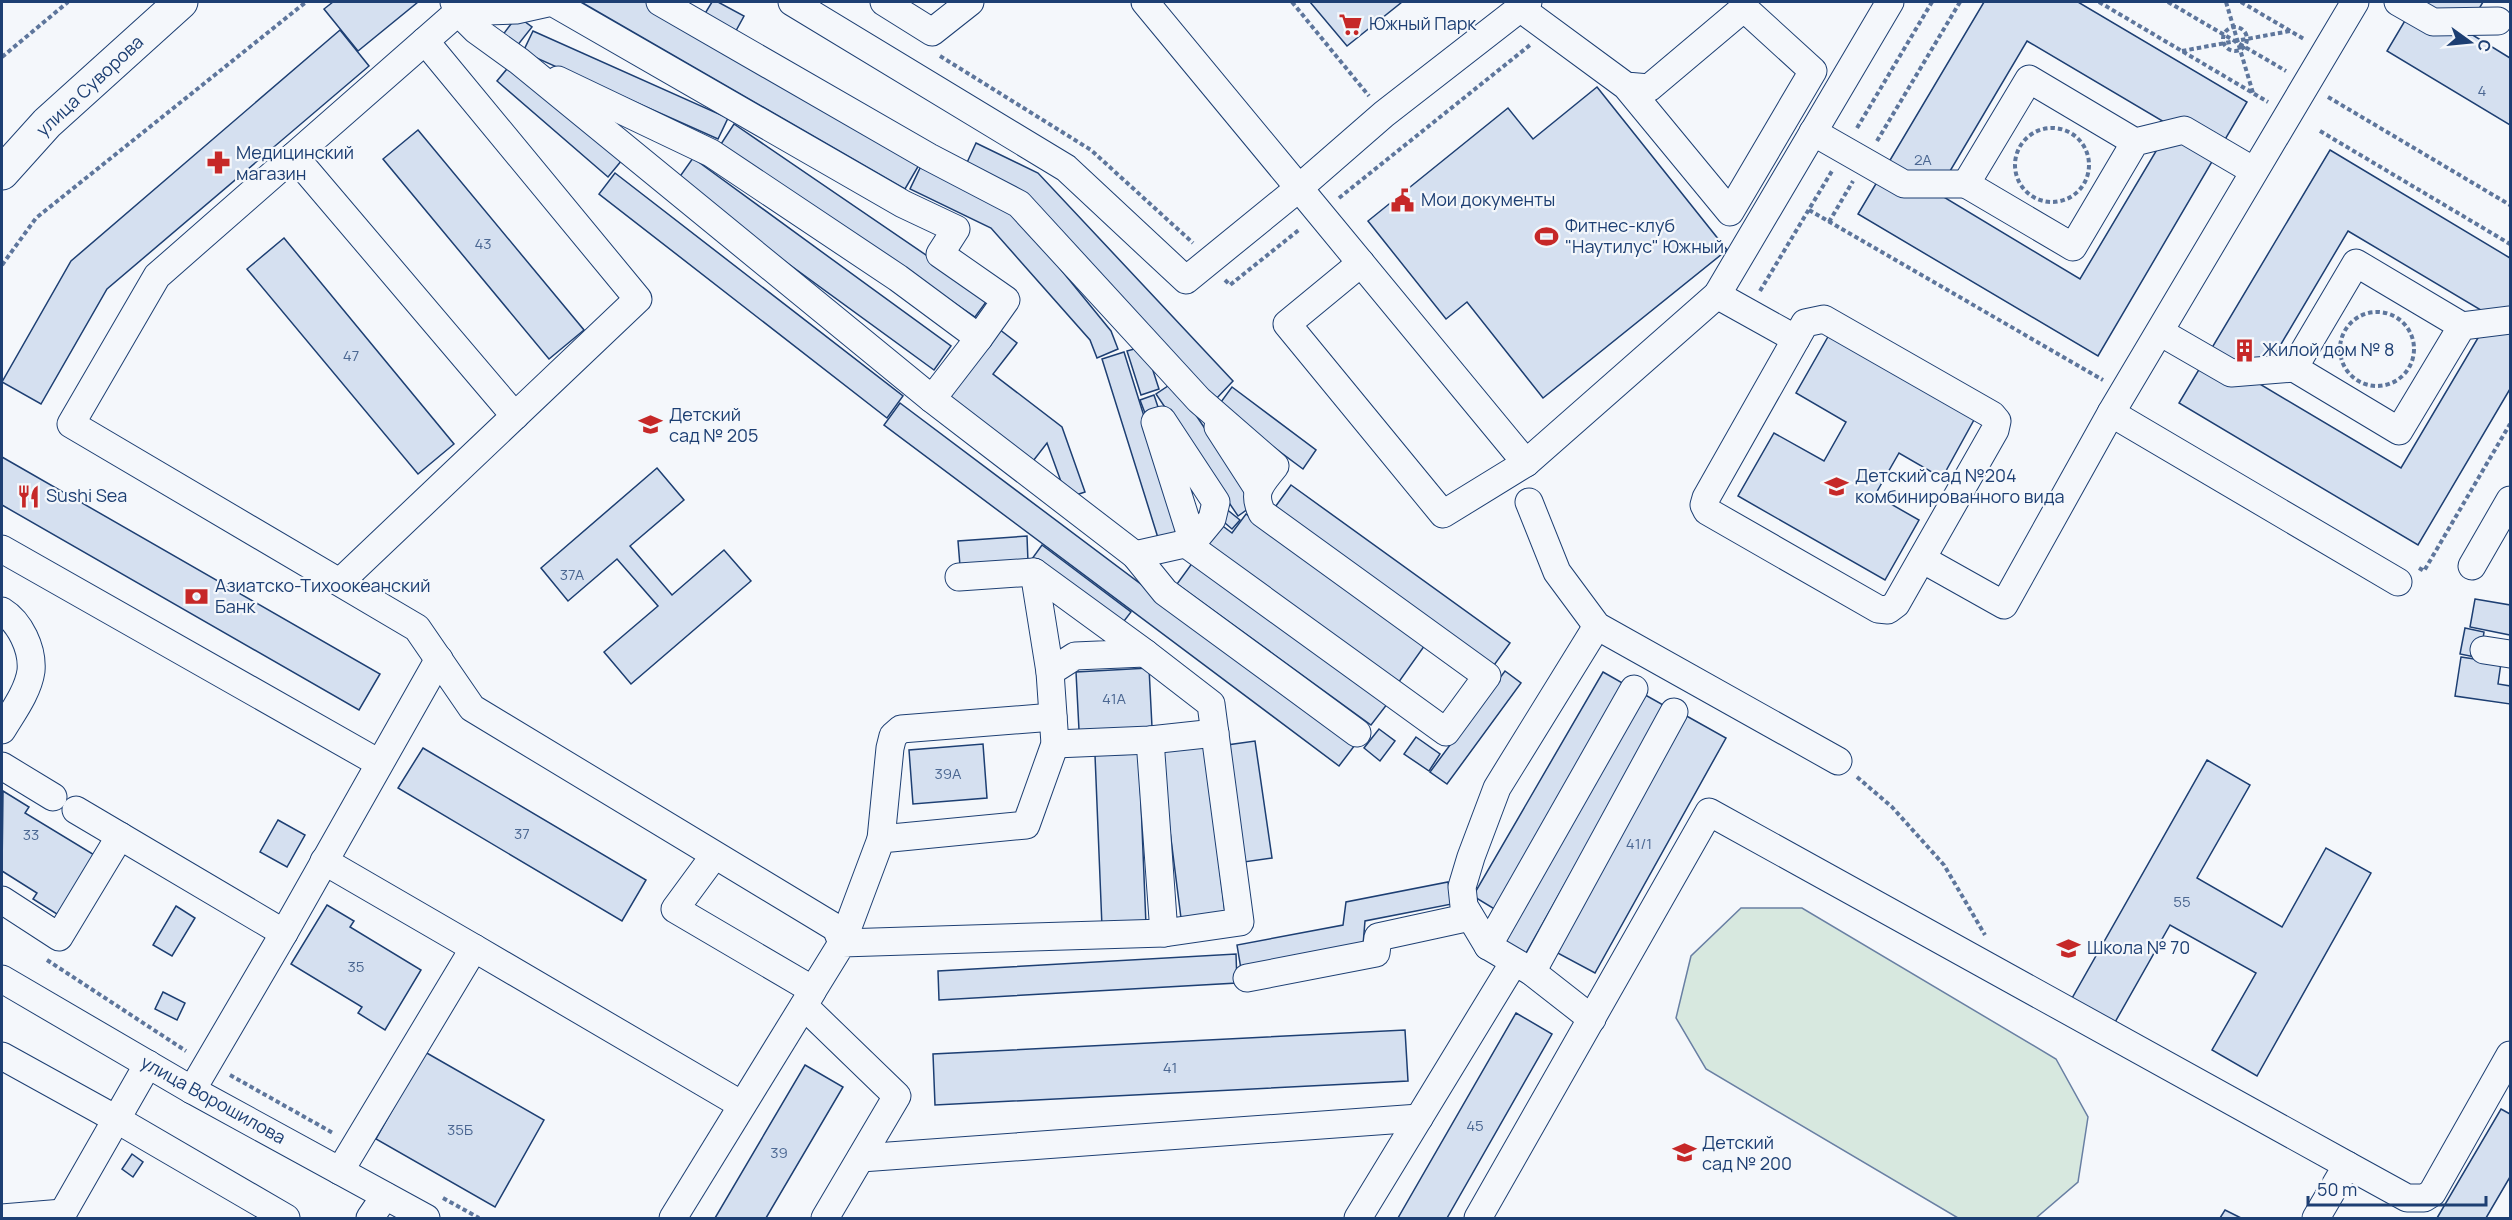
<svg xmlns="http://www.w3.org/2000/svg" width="2512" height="1220" viewBox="0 0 2512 1220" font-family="Manrope,sans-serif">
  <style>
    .green { fill: #d7e8df; stroke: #687fa3; stroke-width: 1.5 }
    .building { fill: #d5e0f0; stroke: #1d3f73; stroke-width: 1.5; fill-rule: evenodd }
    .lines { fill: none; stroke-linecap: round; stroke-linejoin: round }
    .minor-casing { stroke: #1d3f73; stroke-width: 29 }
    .major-casing { stroke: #1d3f73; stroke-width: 35 }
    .path { stroke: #5e769c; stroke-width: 4; stroke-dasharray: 4.5 3; stroke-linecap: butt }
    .minor { stroke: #f4f7fb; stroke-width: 27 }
    .major { stroke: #f4f7fb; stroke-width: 33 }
    .labels { text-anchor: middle; stroke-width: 4.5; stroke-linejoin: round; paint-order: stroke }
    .number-label { font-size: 15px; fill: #4b6792 }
    .poi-label { font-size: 18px; fill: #1d3f73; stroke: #f4f7fb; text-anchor: start }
    .street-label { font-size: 18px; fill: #1d3f73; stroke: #f4f7fb }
  </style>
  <rect width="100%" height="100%" fill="#f4f7fb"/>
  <polygon class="green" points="1741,908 1802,908 2056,1059 2088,1117 2078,1182 2036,1218 1958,1218 1706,1069 1676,1018 1691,956"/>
  <g class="building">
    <polygon points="333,2 418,2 358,51 324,9"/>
    <polygon points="581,2 652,2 923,158 905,189"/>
    <polygon points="712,2 718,2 744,16 732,38 701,20"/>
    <polygon points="1310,2 1402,2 1347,46"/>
    <path d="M1984,2H2078L2247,102L2098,356L1858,214ZM2027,41L2171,126L2080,279L1937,193Z"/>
    <polygon points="2416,2 2483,2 2466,31 2510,58 2510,125 2387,51"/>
    <polygon points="517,16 532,27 513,51 499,40"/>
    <polygon points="340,30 369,66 107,289 41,404 2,382 71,261"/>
    <polygon points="533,31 728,118 718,139 523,52"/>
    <polygon points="511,64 622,160 608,177 497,81"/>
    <polygon points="1597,87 1727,250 1543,398 1467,302 1446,319 1368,221 1508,108 1533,139"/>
    <polygon points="734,124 989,298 975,317 721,144"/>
    <polygon points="418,130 584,330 549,359 383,159"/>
    <polygon points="976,143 1038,173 1233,381 1216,399 965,167"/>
    <path d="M2330,150L2510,258V389L2418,545L2179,403ZM2348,231L2491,316L2401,468L2258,383Z"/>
    <polygon points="693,158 951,346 934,370 676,182"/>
    <polygon points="922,164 1009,206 1111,331 1118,349 1097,358 1090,340 991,228 910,189"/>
    <polygon points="615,173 903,396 887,418 599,194"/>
    <polygon points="284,238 454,444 418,474 247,269"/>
    <polygon points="995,326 1017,343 993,374 1062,427 1085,492 1067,498 1047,443 1030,465 941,397"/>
    <polygon points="1829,335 1975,418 1942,478 1899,453 1875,495 1919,520 1885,580 1738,496 1774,433 1824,461 1846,422 1796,393"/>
    <polygon points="1145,346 1159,389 1141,395 1127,351"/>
    <polygon points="1124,352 1181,535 1159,541 1102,359"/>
    <polygon points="1174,382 1255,504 1238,516 1156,394"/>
    <polygon points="1232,387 1316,450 1303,469 1218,406"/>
    <polygon points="1154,395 1161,416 1148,421 1140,400"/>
    <polygon points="900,403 1355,745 1339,766 884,425"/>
    <polygon points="2,457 380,674 359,710 2,505"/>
    <polygon points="657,468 684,500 630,546 672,595 724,550 751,581 631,684 604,652 658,606 617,559 568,601 541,568"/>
    <polygon points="1291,485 1510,643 1492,668 1273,510"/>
    <polygon points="1225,508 1240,520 1232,529 1218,517"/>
    <polygon points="1246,514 1425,645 1396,686 1204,546 1220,524 1232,533"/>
    <polygon points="1027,536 1028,562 960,566 958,541"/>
    <polygon points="1042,545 1131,612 1118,629 1029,563"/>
    <polygon points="1193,562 1388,703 1371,725 1177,584"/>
    <polygon points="2475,599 2510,605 2510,635 2470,627"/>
    <polygon points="2465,628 2484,632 2480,658 2460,654"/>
    <polygon points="2461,657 2501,663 2498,684 2510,686 2510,704 2455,696"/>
    <polygon points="1149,668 1152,727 1079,730 1076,672"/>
    <polygon points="1505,671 1521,683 1447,784 1430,772"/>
    <polygon points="1603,672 1626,685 1496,910 1473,896"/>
    <polygon points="1640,692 1665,706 1526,953 1501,939"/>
    <polygon points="1683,714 1726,738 1595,973 1552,950"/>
    <polygon points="1379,729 1395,741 1380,761 1364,748"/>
    <polygon points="1416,737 1440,754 1429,771 1404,754"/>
    <polygon points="1255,741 1272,858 1244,862 1227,745"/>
    <polygon points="983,744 987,798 913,804 909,750"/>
    <polygon points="1205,746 1225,913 1181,918 1160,752"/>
    <polygon points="423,748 646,880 622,921 398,788"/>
    <polygon points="1139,754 1146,925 1102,927 1095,755"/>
    <polygon points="2207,760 2250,785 2197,878 2282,927 2326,848 2371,873 2257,1076 2212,1050 2256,973 2170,925 2114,1024 2071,1000"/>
    <polygon points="3,791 29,807 25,813 96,856 60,916 33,899 37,893 2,871"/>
    <polygon points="278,820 305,835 287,867 260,852"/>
    <polygon points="1448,882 1452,904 1365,921 1363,945 1241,969 1237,945 1343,925 1346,902"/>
    <polygon points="327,905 354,921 350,927 421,970 385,1030 358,1013 362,1007 291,964"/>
    <polygon points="176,906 195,918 172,956 153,945"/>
    <polygon points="1236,954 1237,983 939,1000 938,971"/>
    <polygon points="163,992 185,1003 177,1020 155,1009"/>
    <polygon points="1516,1013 1552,1034 1447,1218 1398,1218"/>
    <polygon points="1405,1030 1408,1081 935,1105 933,1054"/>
    <polygon points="425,1052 544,1120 495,1207 376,1139"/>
    <polygon points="805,1065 843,1087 766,1218 715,1218"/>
    <polygon points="2501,1109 2510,1114 2510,1177 2486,1218 2437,1218"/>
    <polygon points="132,1154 143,1162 133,1177 122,1169"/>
    <polygon points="2225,1210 2241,1218 2220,1218"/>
  </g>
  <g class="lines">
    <defs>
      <g id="minor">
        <polyline points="454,2 458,12 157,276 71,424 417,628 472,708 836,928 842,943"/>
        <path d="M660,2L929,157L1019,204L1199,400L1275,466C1262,483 1251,491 1262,513L1487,676L1446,732L1185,543"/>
        <polyline points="792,2 1066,168 1186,280 1299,188 1526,463"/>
        <polyline points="884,2 932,32 970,2"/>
        <polyline points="1145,2 1299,188 1384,114 1528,2"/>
        <polyline points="2398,2 2433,22 2498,21"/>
        <polyline points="1520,8 1626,86 1649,88 1744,8 1813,71 1730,212 1626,86"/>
        <polyline points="458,12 476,30 519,61 932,399 1135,555 1165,592 1357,733"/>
        <polyline points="458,12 516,10 552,2 903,204 956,229 940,254 1006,300 979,338"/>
        <polyline points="558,80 711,153 898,278 979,338 932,399"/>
        <polyline points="1813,132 1904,184 1966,184"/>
        <polyline points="2135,142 2073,247 1966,184 2029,79 2135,142 2184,130 2254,171"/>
        <polyline points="294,156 515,416"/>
        <polyline points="1361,263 1287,324 1443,514 1526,463 1717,295 1890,2"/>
        <polyline points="1717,295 1796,339"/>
        <polygon points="1824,319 1992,415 1997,421 1995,430 1896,604 1888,610 1878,609 1707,511 1704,505 1706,498 1805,323"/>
        <polyline points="2462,326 2399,431 2294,368 2356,263 2462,326 2510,320"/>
        <polyline points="2160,332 2231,373 2294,368"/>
        <polyline points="2111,413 2398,582"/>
        <polyline points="1218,427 1258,489"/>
        <polyline points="1529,502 1557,572 1597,626 1838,761"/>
        <polyline points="2,549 379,763"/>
        <polyline points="1135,555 1193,542 1212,519 1216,502 1162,420 1155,422 1193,542"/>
        <polyline points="1922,559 2004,605 2111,413 2355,2"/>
        <polyline points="2472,566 2510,500"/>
        <polyline points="1034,572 1050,672"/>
        <polyline points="340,582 638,299 425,41"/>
        <path d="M2,611C20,622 33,649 31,671C28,692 12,713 2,730"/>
        <polyline points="2484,650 2510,654"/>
        <polyline points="1150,740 1164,933"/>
        <polyline points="1055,744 1150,740 1215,733"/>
        <polyline points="2,766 53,797"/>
        <polyline points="76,810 284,933"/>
        <polyline points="881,839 890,748 893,736 901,729 1053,717"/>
        <polyline points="714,856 675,909 813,990 842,943 1164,933 1240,922 1211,704 1145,653"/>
        <polyline points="324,861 474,948"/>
        <polyline points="2,900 59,937 120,836"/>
        <polyline points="842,943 881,839 1026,825 1055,744 1050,672 1075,656 1145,653 1034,572 959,577"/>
        <polyline points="1488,946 1464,906 1462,887 1471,857 1497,788 1597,626"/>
        <polyline points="1532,972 1674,712"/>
        <polyline points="1247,978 1376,953 1378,937 1470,917"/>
        <polyline points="2,979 192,1090 426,1218"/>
        <polyline points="804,1006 897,1096 825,1218"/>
        <polyline points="1592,1019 1532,972 1488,946 1634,689"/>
        <polyline points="2,1056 116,1119 286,1218"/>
        <polyline points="192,1090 284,933 439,659"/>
        <polyline points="861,1158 1419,1118"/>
        <polyline points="2347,1165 2407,1198 2424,1198 2432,1193 2510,1055"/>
        <polyline points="340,1171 474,948 742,1105"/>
        <polyline points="2,1218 63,1213"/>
        <polyline points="60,1218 148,1064"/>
        <polyline points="370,1218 385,1196"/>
        <polyline points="673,1218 812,992"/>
        <polyline points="1358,1218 1514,962"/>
        <polyline points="1478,1218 1709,812 2347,1165 2316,1218"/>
      </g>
      <polyline id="major" points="2,173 47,123 181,2"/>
    </defs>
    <use href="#minor" class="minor-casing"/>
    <use href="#major" class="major-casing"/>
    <g class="path">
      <polyline points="1292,2 1369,96"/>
      <polyline points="2099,2 2268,102"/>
      <polyline points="2168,2 2286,71"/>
      <polyline points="2226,2 2253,93"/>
      <polyline points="2241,2 2304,39"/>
      <circle cx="2235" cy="39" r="12"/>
      <polyline points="2182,51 2290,31"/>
      <polyline points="940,56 1091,150 1193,243"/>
      <polyline points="2,57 68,2"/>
      <polyline points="2328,97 2510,205"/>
      <circle cx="2052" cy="165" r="37"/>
      <polyline points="1857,128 1932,2"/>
      <polyline points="2320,131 2510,244"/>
      <polyline points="1877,141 1960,2"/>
      <polyline points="1339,198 1530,45"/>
      <polyline points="1809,210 2103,380"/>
      <polyline points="1829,222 1853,181"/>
      <polyline points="2,265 36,218 306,2"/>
      <polyline points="1225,280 1230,285 1300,229"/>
      <polyline points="1760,291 1832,171"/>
      <circle cx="2377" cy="349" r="37"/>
      <polyline points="2419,568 2424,571 2510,424"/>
      <polyline points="1857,777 1892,807 1944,865 1985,935"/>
      <polyline points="47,960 186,1051"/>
      <polyline points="230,1075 333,1133"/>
      <polyline points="443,1198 479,1218"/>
    </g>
    <use href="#minor" class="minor"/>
    <use href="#major" class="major"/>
  </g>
  <defs>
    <symbol id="supermarket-bare" viewBox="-9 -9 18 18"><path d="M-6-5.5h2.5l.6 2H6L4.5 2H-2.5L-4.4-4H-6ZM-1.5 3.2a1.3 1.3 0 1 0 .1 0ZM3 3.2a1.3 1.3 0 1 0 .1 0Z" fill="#c62828" stroke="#f4f7fb" stroke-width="2.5" paint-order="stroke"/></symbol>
    <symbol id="pharmacy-bare" viewBox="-9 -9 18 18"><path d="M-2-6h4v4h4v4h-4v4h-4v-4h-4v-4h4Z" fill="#c62828" stroke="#f4f7fb" stroke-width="2.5" paint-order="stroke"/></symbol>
    <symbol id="civic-bare" viewBox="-9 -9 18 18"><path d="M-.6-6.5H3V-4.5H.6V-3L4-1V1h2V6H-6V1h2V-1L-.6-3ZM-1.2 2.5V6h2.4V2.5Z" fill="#c62828" stroke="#f4f7fb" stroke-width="2.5" paint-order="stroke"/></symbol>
    <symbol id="stadium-bare" viewBox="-9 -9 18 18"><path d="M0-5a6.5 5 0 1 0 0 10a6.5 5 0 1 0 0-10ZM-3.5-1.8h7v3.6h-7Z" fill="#c62828" stroke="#f4f7fb" stroke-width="2.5" paint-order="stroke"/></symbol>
    <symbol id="building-bare" viewBox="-9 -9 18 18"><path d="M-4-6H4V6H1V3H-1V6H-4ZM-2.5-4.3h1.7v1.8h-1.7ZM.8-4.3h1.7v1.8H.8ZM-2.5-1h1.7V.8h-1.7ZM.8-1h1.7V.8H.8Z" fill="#c62828" stroke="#f4f7fb" stroke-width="2.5" paint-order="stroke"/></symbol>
    <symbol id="school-bare" viewBox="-9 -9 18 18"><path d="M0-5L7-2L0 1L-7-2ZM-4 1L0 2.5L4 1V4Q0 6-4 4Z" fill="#c62828" stroke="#f4f7fb" stroke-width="2.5" paint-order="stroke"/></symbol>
    <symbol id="restaurant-bare" viewBox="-9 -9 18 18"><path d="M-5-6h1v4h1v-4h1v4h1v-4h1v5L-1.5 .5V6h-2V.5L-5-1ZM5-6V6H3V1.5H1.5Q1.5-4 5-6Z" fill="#c62828" stroke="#f4f7fb" stroke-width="2.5" paint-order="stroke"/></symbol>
    <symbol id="bank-bare" viewBox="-9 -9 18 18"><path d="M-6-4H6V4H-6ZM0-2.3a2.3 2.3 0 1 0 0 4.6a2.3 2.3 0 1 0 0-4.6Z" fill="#c62828" stroke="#f4f7fb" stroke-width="2.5" paint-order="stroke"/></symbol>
  </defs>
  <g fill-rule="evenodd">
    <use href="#supermarket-bare" x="1334" y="8" width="33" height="33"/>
    <use href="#pharmacy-bare" x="202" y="146" width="33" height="33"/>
    <use href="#civic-bare" x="1386" y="184" width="33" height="33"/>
    <use href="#stadium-bare" x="1530" y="220" width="33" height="33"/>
    <use href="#building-bare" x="2228" y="334" width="33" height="33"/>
    <use href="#school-bare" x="634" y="408" width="33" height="33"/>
    <use href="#school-bare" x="1820" y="470" width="33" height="33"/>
    <use href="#restaurant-bare" x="12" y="480" width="33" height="33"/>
    <use href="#bank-bare" x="180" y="580" width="33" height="33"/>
    <use href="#school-bare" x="2052" y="932" width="33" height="33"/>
    <use href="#school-bare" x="1668" y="1136" width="33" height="33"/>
  </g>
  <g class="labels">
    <g class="number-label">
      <text x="2482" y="96">4</text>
      <text x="1923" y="165">2А</text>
      <text x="483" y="249">43</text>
      <text x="351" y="361">47</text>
      <text x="572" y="580">37А</text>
      <text x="1114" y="704">41А</text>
      <text x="948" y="779">39А</text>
      <text x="522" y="839">37</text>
      <text x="31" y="840">33</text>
      <text x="1639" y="849">41/1</text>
      <text x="2182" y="907">55</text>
      <text x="356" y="972">35</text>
      <text x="1170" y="1073">41</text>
      <text x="1475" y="1131">45</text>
      <text x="460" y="1135">35Б</text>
      <text x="779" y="1158">39</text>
    </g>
    <g class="poi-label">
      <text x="1369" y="30">Южный Парк</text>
      <text x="236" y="159">Медицинский<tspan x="236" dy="21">магазин</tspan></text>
      <text x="1421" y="206">Мои документы</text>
      <text x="1565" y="232">Фитнес-клуб<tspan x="1565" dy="21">"Наутилус" Южный</tspan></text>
      <text x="2262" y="356">Жилой дом № 8</text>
      <text x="669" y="421">Детский<tspan x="669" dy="21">сад № 205</tspan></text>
      <text x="1855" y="482">Детский сад №204<tspan x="1855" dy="21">комбинированного вида</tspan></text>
      <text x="46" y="502">Sushi Sea</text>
      <text x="215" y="592">Азиатско-Тихоокеанский<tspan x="215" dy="21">Банк</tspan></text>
      <text x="2087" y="954">Школа № 70</text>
      <text x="1702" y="1149">Детский<tspan x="1702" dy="21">сад № 200</tspan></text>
    </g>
    <g class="street-label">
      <text transform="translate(90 86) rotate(-43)" y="6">улица Суворова</text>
      <text transform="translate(213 1100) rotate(29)" y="6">улица Ворошилова</text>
    </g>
  </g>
  <rect width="2512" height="1220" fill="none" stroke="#1d3f73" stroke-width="6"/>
  <g transform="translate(2470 42) rotate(105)" stroke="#f4f7fb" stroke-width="4.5" paint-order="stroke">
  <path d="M0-4.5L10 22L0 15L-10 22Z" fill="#1d3f73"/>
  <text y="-9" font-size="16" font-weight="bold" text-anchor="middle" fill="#1d3f73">С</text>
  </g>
  <path d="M2308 1196v9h178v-9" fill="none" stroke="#1d3f73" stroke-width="3"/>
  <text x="2317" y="1196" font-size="18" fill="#1d3f73" stroke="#f4f7fb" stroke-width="4.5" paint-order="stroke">50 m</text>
</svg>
